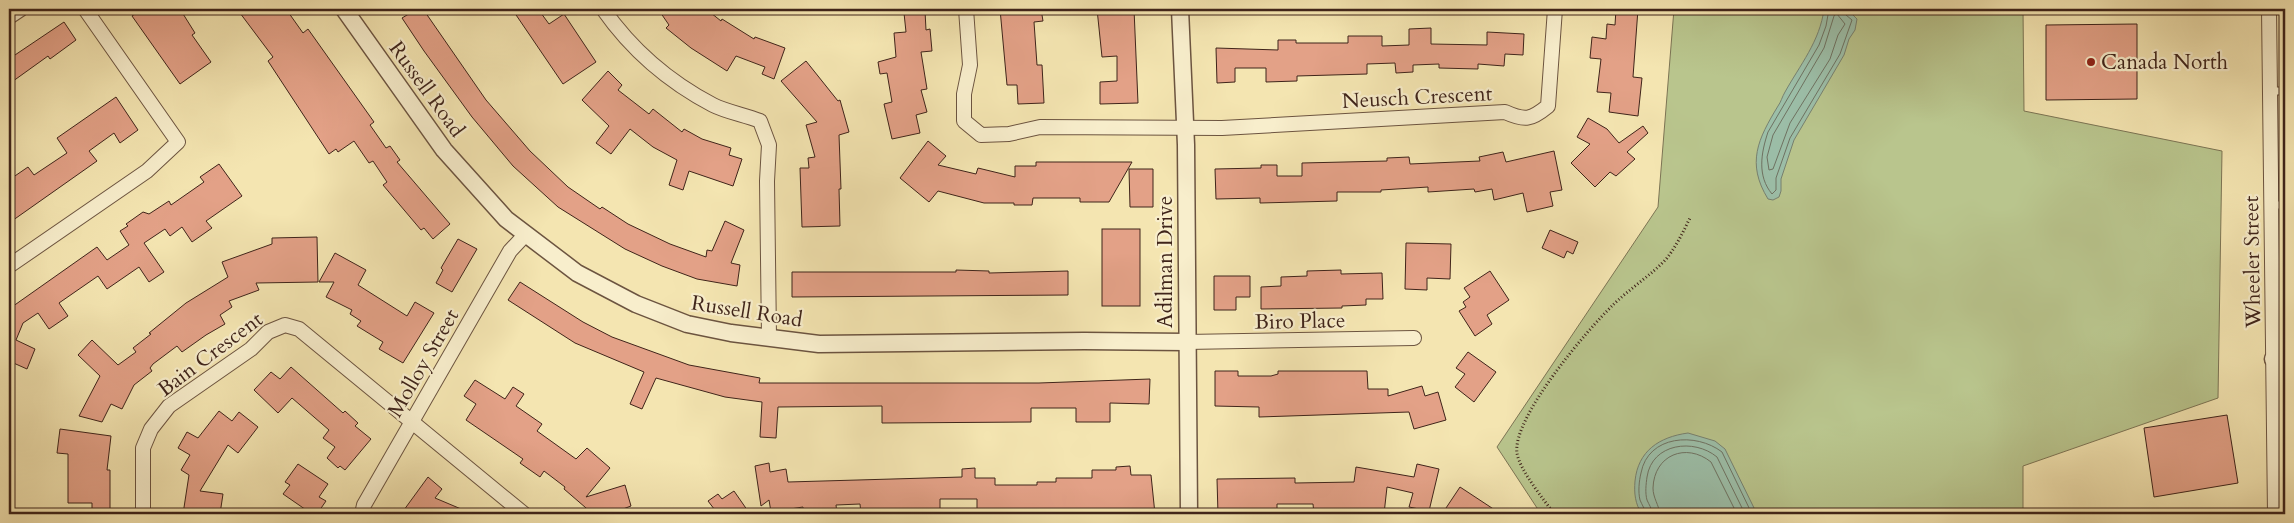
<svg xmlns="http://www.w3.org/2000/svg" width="2294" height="523" viewBox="0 0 2294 523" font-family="Cardo,serif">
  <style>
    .green { fill: #b9c58d; stroke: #7c7454 }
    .water { fill: #9cbfa9; stroke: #778170 }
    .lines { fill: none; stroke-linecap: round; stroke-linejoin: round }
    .shore { stroke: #6e7262; stroke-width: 1 }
    .building { fill: #e3a187; stroke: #3f241a }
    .service-casing { stroke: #6c5440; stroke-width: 9 }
    .minor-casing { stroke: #6c5440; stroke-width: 16 }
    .tertiary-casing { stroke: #6c5440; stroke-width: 19 }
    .path { stroke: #3f241a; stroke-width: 3; stroke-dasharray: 1 2.5; stroke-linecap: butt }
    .service { stroke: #f8eecc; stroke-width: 7 }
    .minor { stroke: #f8eecc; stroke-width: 14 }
    .tertiary { stroke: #f8eecc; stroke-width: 16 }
    .poi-dot { fill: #8f2418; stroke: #f8eecc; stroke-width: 2 }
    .labels { text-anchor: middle; stroke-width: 4.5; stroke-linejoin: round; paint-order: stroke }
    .poi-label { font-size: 21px; fill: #3f241a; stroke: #f8eecc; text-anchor: start }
    .street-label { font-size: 21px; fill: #3f241a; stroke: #f8eecc }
  </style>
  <rect width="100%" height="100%" fill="#f4e5b1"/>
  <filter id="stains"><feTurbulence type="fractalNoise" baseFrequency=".004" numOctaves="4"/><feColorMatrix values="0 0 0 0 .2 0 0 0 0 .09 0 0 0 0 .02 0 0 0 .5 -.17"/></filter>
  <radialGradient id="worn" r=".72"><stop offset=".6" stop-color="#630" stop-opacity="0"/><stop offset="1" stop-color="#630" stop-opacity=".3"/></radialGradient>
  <polygon class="green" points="1674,9 2023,9 2024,111 2222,151 2218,398 2023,466 2023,514 1541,514 1497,447 1658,207"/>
  <g class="water">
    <path d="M1824,9H1850V12L1857,19L1855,30L1849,39L1844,55L1794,140L1781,179V191L1779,197L1773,200L1768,199C1746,163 1758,139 1778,106C1781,102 1782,97 1785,92C1800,65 1820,41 1824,9Z"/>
    <path d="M1688,433L1715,441L1725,449L1757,514H1642C1635,504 1634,493 1635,481C1638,451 1659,437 1688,433Z"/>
  </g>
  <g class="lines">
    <g class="shore">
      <path d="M1829,9L1826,26L1819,45L1768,132C1761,153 1757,176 1772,194L1776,190V178L1790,138L1840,54L1852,20L1846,15L1845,9"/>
      <polygon points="1837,14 1845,24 1838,35 1830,59 1790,123 1773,169 1769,170 1767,157 1773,135 1824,48 1834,16"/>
      <path d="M1646,514C1645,509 1642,505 1640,500C1638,492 1639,481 1641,473C1648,435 1696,432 1722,452L1752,514"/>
      <path d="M1652,514C1652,508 1649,505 1647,500C1645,493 1646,484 1647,477C1652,443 1694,438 1717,457L1745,514"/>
      <path d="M1660,514C1659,505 1653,498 1653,488C1654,455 1686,442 1711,462L1737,514"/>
    </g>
  </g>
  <g class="building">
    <polygon points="142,9 180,9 195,33 192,35 211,62 180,84 132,16"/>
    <polygon points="237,9 286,9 303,33 308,29 374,122 370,125 386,148 390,146 400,160 397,162 450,224 433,239 424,228 421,230 383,185 387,182 373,161 369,163 354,141 338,152 336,149 329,154 268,61 273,57"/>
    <polygon points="417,9 423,9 486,100 530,151 568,187 600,209 602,207 628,224 670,244 706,257 707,250 712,251 725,221 744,230 731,263 740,265 737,286 697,279 662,266 625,249 558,207 513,166 472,117 424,51 402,18"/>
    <polygon points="512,9 538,9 549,24 564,14 596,62 563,84"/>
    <polygon points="658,9 706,9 721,21 722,19 754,39 755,37 785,48 774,79 762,74 765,67 736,56 727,71 691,48 666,28 669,25"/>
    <polygon points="1000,9 1041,9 1043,21 1034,22 1037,65 1042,65 1044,103 1018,104 1017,85 1007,85"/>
    <polygon points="1097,9 1134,9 1138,103 1100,104 1100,82 1117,81 1117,56 1102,57"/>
    <polygon points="1616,9 1638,9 1633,77 1642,78 1638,116 1609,112 1611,93 1597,92 1601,59 1590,58 1592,37 1606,39 1607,24 1615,25"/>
    <polygon points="925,11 926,30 930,29 932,51 921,52 927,89 921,90 927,112 916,115 920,133 892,139 884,104 892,102 887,73 880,74 878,62 896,57 894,33 906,32 904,13"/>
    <polygon points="64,22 76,40 50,59 48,56 9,84 9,59"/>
    <polygon points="2137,24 2137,99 2046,100 2046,25"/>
    <polygon points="1431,28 1431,44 1487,45 1487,32 1524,34 1523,55 1505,54 1504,66 1478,64 1478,69 1439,68 1439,64 1413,65 1413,72 1396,73 1395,63 1367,64 1367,74 1297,76 1297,81 1266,82 1266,68 1235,68 1235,82 1217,83 1216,48 1278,50 1278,40 1296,40 1296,43 1348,43 1348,36 1382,36 1382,46 1409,45 1409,29"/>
    <polygon points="806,61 838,101 840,100 849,132 839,135 841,189 839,189 840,226 802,227 800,168 809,168 808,158 815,157 806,125 817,122 781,81"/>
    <polygon points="608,71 622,85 618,90 649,114 653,109 682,132 684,129 702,139 731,148 729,155 742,159 733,186 689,171 683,190 669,185 677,160 653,147 630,129 611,154 596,143 609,126 582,100"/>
    <polygon points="116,97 138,130 120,143 114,133 89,151 97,161 9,223 9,180 28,167 34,175 67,153 57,138"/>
    <polygon points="1588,118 1607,129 1619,143 1643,126 1648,133 1627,152 1635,159 1616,176 1610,172 1595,187 1571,163 1590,144 1577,137"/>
    <polygon points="928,141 946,156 938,165 976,174 978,168 1015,177 1015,166 1036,166 1036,162 1132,162 1109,202 1080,202 1080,198 1033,198 1032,205 1014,205 1014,203 984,203 938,191 929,202 900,178"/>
    <polygon points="1554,151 1562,190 1550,192 1553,206 1527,212 1523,193 1494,200 1492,189 1475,192 1474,189 1428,192 1428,187 1381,190 1381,192 1337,192 1337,201 1260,203 1260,198 1216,199 1215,169 1261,168 1261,165 1277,165 1277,176 1302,176 1302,163 1387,161 1387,158 1409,157 1410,164 1480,161 1479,157 1503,152 1506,162"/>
    <polygon points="219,164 242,196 206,221 212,228 192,242 182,227 170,236 165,229 144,243 164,272 149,282 139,267 107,289 98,276 59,303 68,316 49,329 38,313 23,323 16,340 35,349 27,369 9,361 9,309 97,247 107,260 129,245 120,231 128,226 126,224 143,212 149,214 169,201 171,205 204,182 200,177"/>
    <polygon points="1129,169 1153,169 1153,207 1130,207"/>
    <rect x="1102" y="229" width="38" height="77"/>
    <polygon points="1550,230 1578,242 1573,254 1567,251 1564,258 1542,248"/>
    <polygon points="317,237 318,282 256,283 259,290 229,301 232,307 220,315 225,324 206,335 182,352 177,346 153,364 150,368 152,371 134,385 122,409 111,404 102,422 79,416 100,376 78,355 92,340 118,365 136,352 133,348 151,334 149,333 186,303 228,277 222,262 272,244 272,238"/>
    <polygon points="458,239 477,249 452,292 436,283 443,270 441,268"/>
    <polygon points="1406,243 1451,244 1450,279 1427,278 1427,290 1405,289"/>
    <polygon points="335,253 366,270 358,285 407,316 415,302 434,313 403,363 379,349 383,342 357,326 361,321 350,314 352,310 326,297 334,282 319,282"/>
    <polygon points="956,270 989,271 989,273 1068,271 1068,295 792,297 792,272 956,272"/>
    <polygon points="1341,270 1341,274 1382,273 1383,299 1366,299 1366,305 1342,306 1342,308 1261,309 1261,287 1281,286 1281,277 1307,276 1307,271"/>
    <polygon points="1490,271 1509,300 1487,315 1492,324 1475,336 1459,311 1466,307 1463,302 1470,297 1464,288"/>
    <polygon points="1214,276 1250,276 1250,297 1236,297 1236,310 1214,310"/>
    <polygon points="520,282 583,322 612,337 689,365 760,378 759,383 1039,383 1150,379 1149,404 1110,403 1110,422 1076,422 1076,408 1031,408 1031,422 882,423 882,406 778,407 776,438 760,437 762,402 725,397 656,378 642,409 630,404 644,372 575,343 508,300"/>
    <polygon points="1468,352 1496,372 1474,402 1455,387 1465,374 1456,368"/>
    <polygon points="291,367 343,413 345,411 358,423 355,426 371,439 345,470 340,466 338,468 327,458 335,447 323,438 329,430 292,398 278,413 254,390 271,372 280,379"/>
    <polygon points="1215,371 1238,371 1238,376 1271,376 1278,374 1278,371 1367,371 1368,389 1388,389 1388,396 1422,386 1425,396 1438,392 1446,420 1414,429 1409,412 1259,417 1259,407 1215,406"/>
    <polygon points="475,380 505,399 513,387 524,394 516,406 542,424 537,431 576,459 587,448 610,468 586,497 625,485 631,506 623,509 625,514 593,514 564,489 565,487 544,471 540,477 520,463 523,459 466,420 476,404 464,396"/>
    <polygon points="219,411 232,421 239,412 258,427 238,453 228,445 200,491 223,494 220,514 183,514 189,475 181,470 190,455 178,448 187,432 198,438"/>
    <polygon points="2227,415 2238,483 2154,497 2144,428"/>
    <polygon points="60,429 111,436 107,470 110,470 110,514 92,514 92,503 68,503 68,454 57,453"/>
    <polygon points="769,463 770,472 786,469 788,482 962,477 962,469 975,468 975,478 995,478 995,485 1037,485 1037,482 1056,482 1056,478 1092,478 1092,470 1116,470 1116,467 1130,466 1131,475 1151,475 1155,514 977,514 977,499 940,499 940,514 861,514 860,504 836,505 837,514 803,514 803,507 771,512 769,500 761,506 755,466"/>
    <polygon points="298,464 328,484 319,497 326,501 317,514 312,514 283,494 290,485 285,482"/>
    <polygon points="1417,464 1439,469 1429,511 1409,507 1413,493 1387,487 1384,514 1342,511 1342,514 1314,514 1313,504 1277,504 1277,514 1218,514 1217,479 1295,478 1295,483 1354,482 1356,467 1414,477"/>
    <polygon points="428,477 442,489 435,498 473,514 401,514"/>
    <polygon points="1460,487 1501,514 1442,514"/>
    <polygon points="734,491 750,514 718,514 708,501 718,494 722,499"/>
  </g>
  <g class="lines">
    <defs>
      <g id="service">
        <polyline points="2270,91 2285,91"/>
        <polyline points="2271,205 2285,205"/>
      </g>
      <g id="minor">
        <path d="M603,9C631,49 669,82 713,105C727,112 745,115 760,121L769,145L767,181L769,337"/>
        <path d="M966,9L970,65L964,94V121L981,135L1009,134L1040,127L1222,128L1505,112C1525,121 1531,120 1548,106L1555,9"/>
        <polyline points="2269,9 2275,514"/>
        <polyline points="9,17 21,9"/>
        <polyline points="9,266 147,171 178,142 85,9"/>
        <polyline points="1186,342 1414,338"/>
        <polyline points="143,514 143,448 151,429 169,406 251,349 268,332 285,325 299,329 524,514"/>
        <polyline points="362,514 364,505 510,251 525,235"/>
      </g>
      <g id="tertiary">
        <polyline points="344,9 444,150 506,219 577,273 636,304 687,324 731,333 819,344 1084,341 1186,342"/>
        <polyline points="1180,9 1186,145 1189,514"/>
        <polyline points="2273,359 2285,359"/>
      </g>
    </defs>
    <use href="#service" class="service-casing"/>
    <use href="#minor" class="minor-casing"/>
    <use href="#tertiary" class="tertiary-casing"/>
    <path class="path" d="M1554,514C1543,498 1520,471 1517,453C1512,418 1587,330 1613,305C1628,290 1654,273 1667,258C1677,245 1683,232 1690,218"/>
    <use href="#service" class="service"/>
    <use href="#minor" class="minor"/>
    <use href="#tertiary" class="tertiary"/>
  </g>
  <circle class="poi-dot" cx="2091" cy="62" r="5"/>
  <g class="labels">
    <g class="poi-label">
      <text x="2101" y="69">Canada North</text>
    </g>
    <g class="street-label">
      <text transform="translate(427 89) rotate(54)" y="7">Russell Road</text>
      <text transform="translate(1417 97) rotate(-3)" y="7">Neusch Crescent</text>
      <text transform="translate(1165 262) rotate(-90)" y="7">Adilman Drive</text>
      <text transform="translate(2252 262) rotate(-91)" y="7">Wheeler Street</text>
      <text transform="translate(747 311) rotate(9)" y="7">Russell Road</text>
      <text transform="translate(1300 321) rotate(-1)" y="7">Biro Place</text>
      <text transform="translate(210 354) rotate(-37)" y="7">Bain Crescent</text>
      <text transform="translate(423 363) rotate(-60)" y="7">Molloy Street</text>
    </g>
  </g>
  <rect width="2294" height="523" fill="none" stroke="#f4e5b1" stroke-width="30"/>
  <rect x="10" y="10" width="2274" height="503" fill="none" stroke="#3f241a" stroke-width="2.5"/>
  <rect x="15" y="15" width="2264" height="493" fill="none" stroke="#3f241a"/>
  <rect width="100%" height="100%" filter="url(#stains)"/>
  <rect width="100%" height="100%" fill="url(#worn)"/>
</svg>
